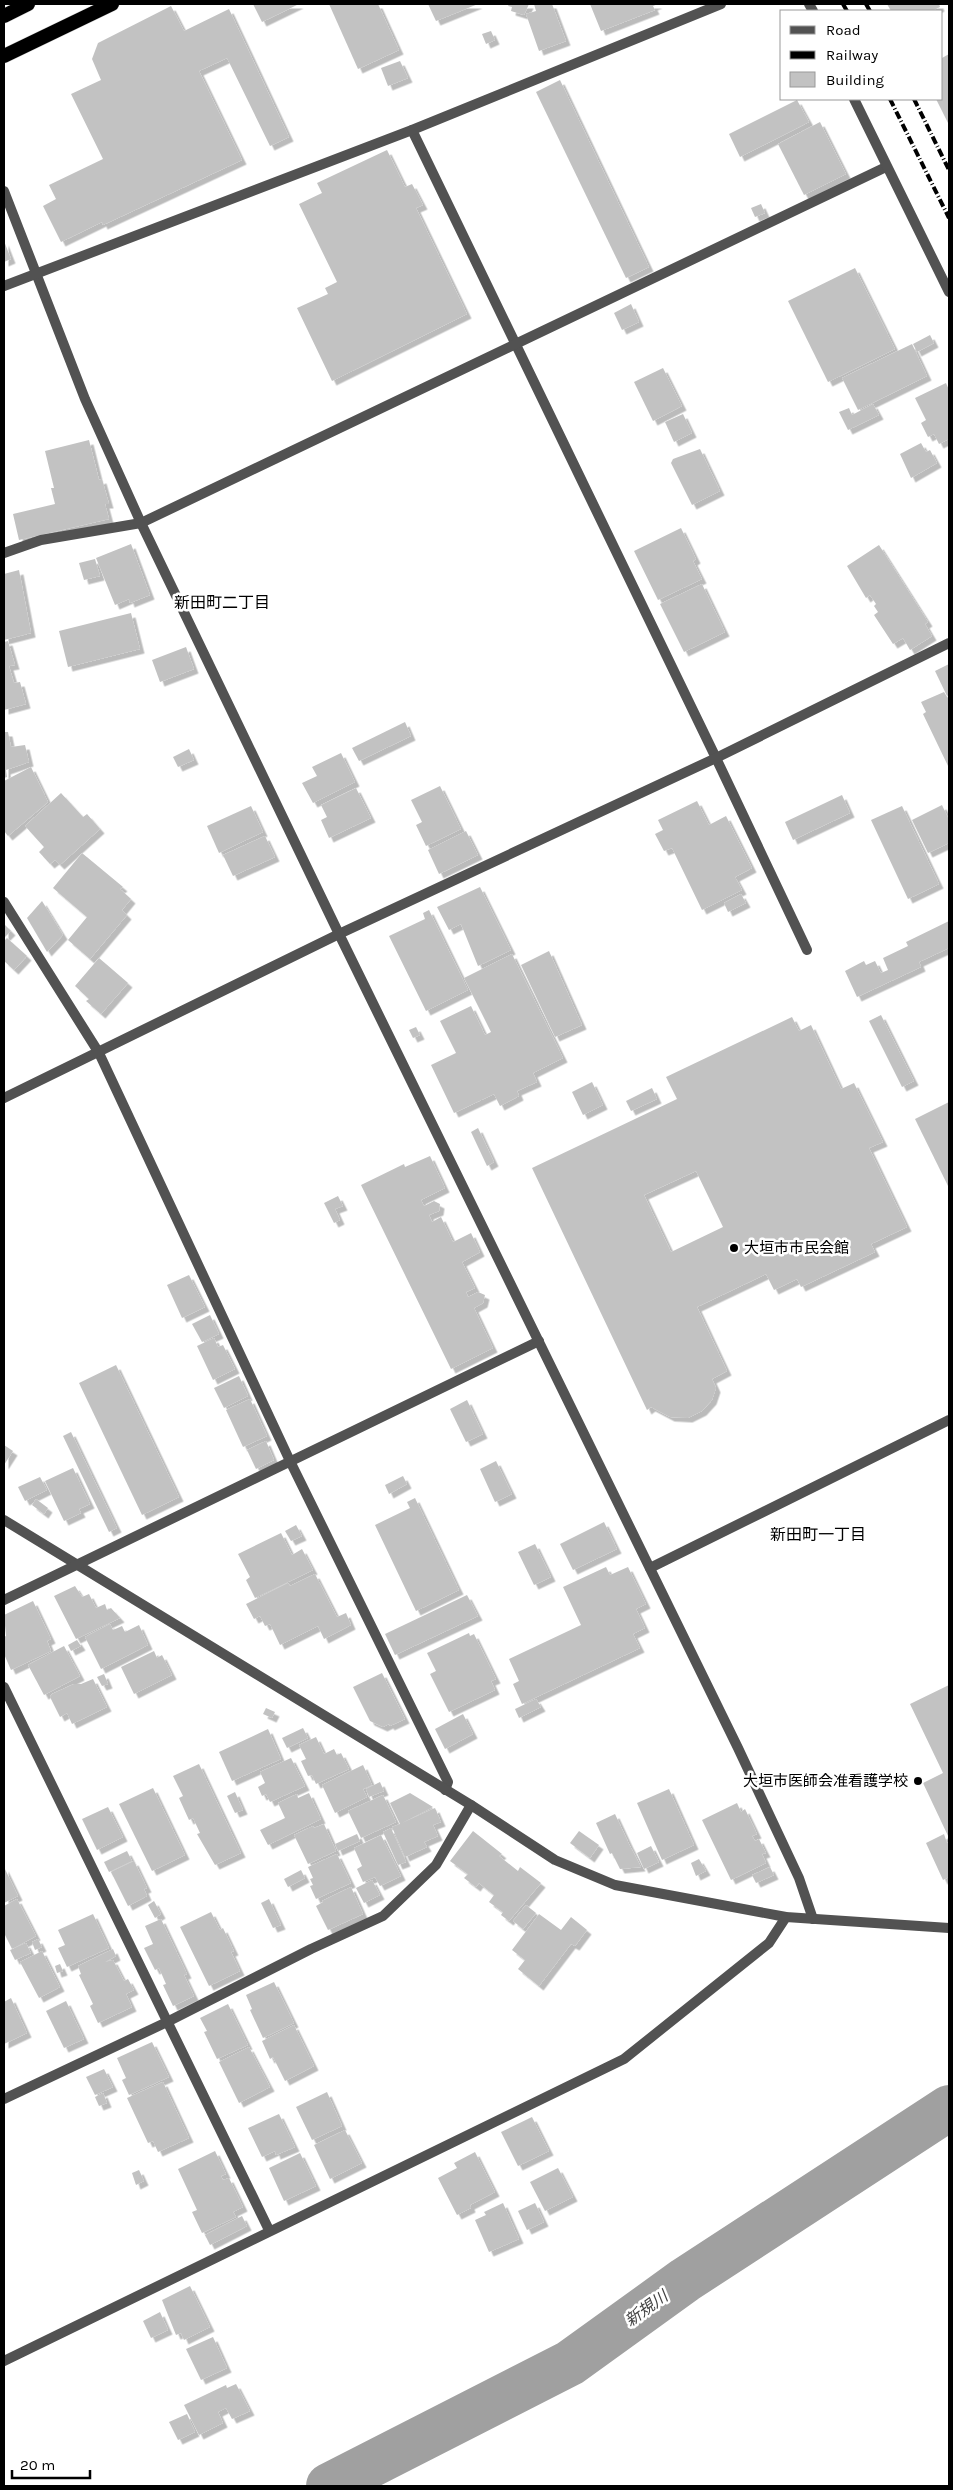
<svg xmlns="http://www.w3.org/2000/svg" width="953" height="2490" viewBox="0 0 953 2490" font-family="Karla,'Noto Sans JP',sans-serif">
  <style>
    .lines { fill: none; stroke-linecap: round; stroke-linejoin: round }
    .river { stroke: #a0a0a0; stroke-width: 46 }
    .building { fill: #c2c2c2; fill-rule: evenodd; filter: url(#shadow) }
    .trunk-casing { stroke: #dbdbdb; stroke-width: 15 }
    .minor { stroke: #525252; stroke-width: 10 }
    .tertiary { stroke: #525252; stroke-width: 10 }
    .trunk { stroke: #000; stroke-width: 14 }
    .rail { stroke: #000; stroke-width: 4; stroke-dasharray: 8 2.5 1 2.5; stroke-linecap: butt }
    .poi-dot { fill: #000; stroke: #fff; stroke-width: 2 }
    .labels { text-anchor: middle; stroke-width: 5; stroke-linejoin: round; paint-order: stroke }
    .poi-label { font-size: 15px; fill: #000; stroke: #fff; text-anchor: start }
    .neighbourhood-label { font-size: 16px; fill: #000; stroke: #fff }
    .water-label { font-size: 16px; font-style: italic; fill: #414141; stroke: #fff }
  </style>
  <defs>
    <filter id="shadow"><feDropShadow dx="4.5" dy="4.5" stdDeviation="0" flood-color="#0004"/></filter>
  </defs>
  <rect width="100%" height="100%" fill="#fff"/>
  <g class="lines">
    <polyline class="river" points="329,2486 570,2363 685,2280 949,2108"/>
  </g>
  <g class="building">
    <polygon points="253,4 299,4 262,22"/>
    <polygon points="329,4 378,4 399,50 358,69"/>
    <polygon points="428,4 478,4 436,21"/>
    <polygon points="509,4 529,4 524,15 511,11 512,7 508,6"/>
    <polygon points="534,4 552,4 566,41 539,51 526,14 536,11"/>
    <polygon points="590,4 658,4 653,6 655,10 601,31"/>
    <polygon points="887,4 939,4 940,7 932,11 891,11"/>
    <polygon points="171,6 184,31 229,9 289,137 270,146 227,58 199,71 242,160 103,225 102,222 61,242 43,206 56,199 49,185 103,159 71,94 101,80 92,59 98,43"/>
    <polygon points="491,31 495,40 486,44 482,34"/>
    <polygon points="949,54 949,125 936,99 942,99 942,58"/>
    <polygon points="400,61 408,78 388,86 381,68"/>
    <polygon points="560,80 649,267 626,278 536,92"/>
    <polygon points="797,100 809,122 740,157 729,134"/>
    <polygon points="820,122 846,174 804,195 778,144"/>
    <polygon points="387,150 405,187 412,184 423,205 416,208 467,314 332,381 297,308 328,294 325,288 337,282 299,204 322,193 317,183"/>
    <polygon points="761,204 765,213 755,217 751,208"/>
    <polygon points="4,241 11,259 4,262"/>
    <polygon points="855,268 895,349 828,382 788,301"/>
    <polygon points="631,304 639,322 622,330 614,313"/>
    <polygon points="930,335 934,343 917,352 913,344"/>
    <polygon points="912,344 927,376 858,410 842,378"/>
    <polygon points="663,368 682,406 653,421 634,382"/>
    <polygon points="946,383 949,390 949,439 939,444 934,434 928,437 921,423 926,420 915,398"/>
    <polygon points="873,404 879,415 848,430 839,412 849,408 852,415"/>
    <polygon points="683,414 692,433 674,442 665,422"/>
    <polygon points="89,440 99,480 102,479 109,504 105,504 109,519 19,540 13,514 55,504 51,488 54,488 45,451"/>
    <polygon points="921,443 926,452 930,450 937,463 911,478 900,454"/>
    <polygon points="700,449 720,491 692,505 671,463 673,459"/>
    <polygon points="681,528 696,559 693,561 702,579 658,600 634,551"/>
    <polygon points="131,544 150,595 130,603 129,599 115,605 96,558"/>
    <polygon points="879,545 928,622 925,624 932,636 910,650 903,638 893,644 874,615 878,612 874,606 876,604 870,595 866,598 847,566"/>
    <polygon points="95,559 100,576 84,580 79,563"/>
    <polygon points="19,570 31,633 4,640 4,574"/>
    <polygon points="702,584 725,632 684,652 660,604"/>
    <polygon points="131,613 140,649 68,667 59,631"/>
    <polygon points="8,641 15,665 9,666 14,683 20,682 26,704 4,710 4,642"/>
    <polygon points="186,647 194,669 160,682 152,660"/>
    <polygon points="949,664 949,695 947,696 935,671"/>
    <polygon points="944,692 949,700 949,768 923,714 926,712 921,702"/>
    <polygon points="405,722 411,736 359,761 352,748"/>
    <polygon points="4,732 8,732 11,747 25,745 29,762 6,770 7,777 4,778"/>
    <polygon points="189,749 194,760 178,767 173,757"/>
    <polygon points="341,753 355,782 313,803 302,783 317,776 312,767"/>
    <polygon points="31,767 48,802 8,836 4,831 4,781"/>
    <polygon points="440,786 461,829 426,846 416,825 422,822 411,800"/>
    <polygon points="356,788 371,818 329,838 321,820 327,817 321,805"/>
    <polygon points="61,793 83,817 87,814 100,829 60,865 55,860 50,864 39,852 44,847 25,826"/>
    <polygon points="842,795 850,813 793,840 785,822"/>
    <polygon points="697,801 709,825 726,816 752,868 735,877 742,890 702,910 672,848 664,851 655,834 663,830 658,820"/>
    <polygon points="942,805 949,820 949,843 928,853 912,820"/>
    <polygon points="251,806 263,832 219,853 207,826"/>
    <polygon points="902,806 939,884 908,899 871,820"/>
    <polygon points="466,831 478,855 439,874 428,850"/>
    <polygon points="265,836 275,857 233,876 223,855"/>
    <polygon points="82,853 123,887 120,889 131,899 122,910 127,915 90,959 68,940 87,917 53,888"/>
    <polygon points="480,887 511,950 478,966 461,924 449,930 437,907"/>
    <polygon points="741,894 746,903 728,912 724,903"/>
    <polygon points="42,901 63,935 47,952 27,918"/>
    <polygon points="429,910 468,990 426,1011 389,936 425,919 423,913"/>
    <polygon points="949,921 949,948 919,962 921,967 857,997 845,971 864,961 866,965 875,961 881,973 888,970 883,958 908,946 906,942"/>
    <polygon points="4,924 11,931 4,938"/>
    <polygon points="7,938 27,956 14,970 4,961 4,941"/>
    <polygon points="549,951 582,1025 555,1037 521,965"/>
    <polygon points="512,954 563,1058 533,1073 537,1082 517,1091 519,1096 500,1106 494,1094 454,1113 431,1065 456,1053 440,1021 471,1006 485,1035 491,1032 464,978"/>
    <polygon points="99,958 128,983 101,1014 86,1001 89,999 75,986"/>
    <polygon points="881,1015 914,1081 902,1087 869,1021"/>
    <path d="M792,1017L799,1031L811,1025L841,1089L854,1083L883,1142L869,1148L907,1227L871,1244L875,1252L801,1287L797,1279L774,1290L766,1274L697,1307L727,1371L712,1379L716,1388L712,1400L702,1411L688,1418L670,1417L651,1407L647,1410L532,1168L677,1099L666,1077ZM696,1171L723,1227L671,1252L644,1195Z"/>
    <polygon points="416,1027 420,1035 413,1038 409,1030"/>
    <polygon points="592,1082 603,1105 583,1115 572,1092"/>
    <polygon points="652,1088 657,1099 631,1111 626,1101"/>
    <polygon points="949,1102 949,1188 915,1119"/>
    <polygon points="478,1128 494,1162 487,1166 471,1132"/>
    <polygon points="430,1156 445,1188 421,1200 424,1206 434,1201 440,1204 439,1211 429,1215 432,1222 441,1217 453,1242 471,1233 480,1252 462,1262 475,1288 466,1292 468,1297 478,1292 485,1295 483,1303 474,1308 493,1348 451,1369 361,1185 404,1164 405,1167"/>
    <polygon points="338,1196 343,1206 335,1209 340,1220 334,1223 324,1203"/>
    <polygon points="189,1275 205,1307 182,1318 167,1285"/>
    <polygon points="210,1315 219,1334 202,1342 192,1324"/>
    <polygon points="214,1338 218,1347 223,1345 235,1369 213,1380 197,1346"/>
    <polygon points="116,1365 179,1497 142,1515 79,1383"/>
    <polygon points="239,1376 248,1396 224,1408 214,1388"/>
    <polygon points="250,1399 267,1436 243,1447 226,1410"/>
    <polygon points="467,1400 483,1434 466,1442 450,1409"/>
    <polygon points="71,1432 117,1528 109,1532 63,1436"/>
    <polygon points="266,1441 274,1460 256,1469 247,1450"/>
    <polygon points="4,1445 13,1451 4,1465"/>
    <polygon points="496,1461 512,1494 495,1502 480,1469"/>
    <polygon points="73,1468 90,1504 79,1509 81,1513 64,1521 45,1481"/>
    <polygon points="403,1476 407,1484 389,1494 385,1485"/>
    <polygon points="40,1477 47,1490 25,1501 18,1487"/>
    <polygon points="415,1498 459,1590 416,1611 375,1525 410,1508 407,1502"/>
    <polygon points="36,1499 48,1508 44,1514 32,1505"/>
    <polygon points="604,1522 617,1549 573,1570 560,1544"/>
    <polygon points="296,1525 302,1536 291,1541 285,1531"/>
    <polygon points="281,1533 292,1555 302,1549 313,1570 255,1598 246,1580 250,1577 238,1554"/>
    <polygon points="535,1544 551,1577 534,1585 518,1552"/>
    <polygon points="606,1567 610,1575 628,1567 646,1604 636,1609 645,1628 633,1634 640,1648 522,1704 513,1684 519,1681 509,1659 581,1625 563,1587"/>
    <polygon points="315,1574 337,1617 346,1613 351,1625 324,1639 318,1626 280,1645 270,1624 265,1626 260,1616 254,1619 246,1604 288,1583 290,1586"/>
    <polygon points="75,1586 82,1597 89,1594 96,1608 105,1604 107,1610 111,1608 120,1618 76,1639 54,1596"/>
    <polygon points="467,1595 478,1616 395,1655 385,1634"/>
    <polygon points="33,1601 51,1639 47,1641 51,1651 11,1670 4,1654 4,1637 6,1636 4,1615"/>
    <polygon points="110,1624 113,1630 122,1626 125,1632 139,1625 148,1645 101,1669 85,1637"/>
    <polygon points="469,1633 470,1636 474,1634 496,1679 491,1681 495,1690 449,1712 430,1674 436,1671 427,1653"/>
    <polygon points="77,1640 81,1646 71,1651 68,1645"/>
    <polygon points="64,1646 80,1676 44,1695 28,1665"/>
    <polygon points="154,1651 157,1658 162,1655 172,1675 134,1694 121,1667"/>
    <polygon points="382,1673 405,1719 390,1726 389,1724 383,1727 370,1721 353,1687"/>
    <polygon points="104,1674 108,1684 102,1686 97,1677"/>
    <polygon points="93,1679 107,1707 72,1724 67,1713 60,1717 50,1697 52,1694 74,1684 81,1684"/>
    <polygon points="949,1685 949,1838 923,1783 943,1773 910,1704"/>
    <polygon points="536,1699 541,1707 519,1718 515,1709"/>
    <polygon points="266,1708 275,1712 272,1718 263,1714"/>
    <polygon points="463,1714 473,1734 445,1749 435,1729"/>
    <polygon points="303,1728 308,1738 287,1748 282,1738"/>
    <polygon points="268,1729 281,1759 232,1781 219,1752"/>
    <polygon points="316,1737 324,1754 334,1749 337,1755 341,1753 349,1769 316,1784 312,1775 308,1776 301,1761 306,1759 299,1745"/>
    <polygon points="291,1758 305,1786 270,1802 266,1794 262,1796 258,1787 265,1783 260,1772"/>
    <polygon points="199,1764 241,1853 215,1865 197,1834 200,1833 193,1818 189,1820 179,1798 183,1796 173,1776"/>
    <polygon points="363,1765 372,1785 363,1789 367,1797 335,1813 322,1785"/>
    <polygon points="380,1782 384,1791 369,1797 366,1789"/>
    <polygon points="153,1788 185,1855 152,1871 119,1804"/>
    <polygon points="669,1789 694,1845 662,1860 637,1803"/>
    <polygon points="235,1792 243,1810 235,1813 227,1796"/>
    <polygon points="309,1793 321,1819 268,1845 260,1830 285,1818 278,1803 297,1794 298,1798"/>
    <polygon points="410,1793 433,1807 402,1823 435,1808 441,1822 433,1825 438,1836 424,1842 427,1847 405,1857 392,1827 400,1824 390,1803"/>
    <polygon points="383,1795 396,1822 361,1838 348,1811"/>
    <polygon points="737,1803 741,1812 745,1809 757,1834 752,1836 755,1841 759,1839 766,1853 762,1854 766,1863 731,1880 702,1820"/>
    <polygon points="108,1807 123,1837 97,1850 82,1819"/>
    <polygon points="615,1814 629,1844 641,1867 620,1869 612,1853 610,1854 596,1823"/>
    <polygon points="324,1824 336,1851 308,1864 294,1835 313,1826 314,1828"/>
    <polygon points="391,1828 406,1862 398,1865 383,1832"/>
    <polygon points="473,1831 502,1854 499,1856 518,1871 520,1867 541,1883 509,1921 501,1915 503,1912 489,1902 494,1895 479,1883 476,1887 464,1878 468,1874 450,1861"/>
    <polygon points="579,1831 599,1845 590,1858 570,1843"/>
    <polygon points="357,1834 360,1841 338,1851 335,1844"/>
    <polygon points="944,1834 947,1843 949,1842 949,1877 943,1880 926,1843"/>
    <polygon points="381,1835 401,1876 380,1886 375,1877 363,1882 357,1869 362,1866 354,1848"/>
    <polygon points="651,1846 659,1862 644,1869 637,1853"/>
    <polygon points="127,1851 132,1861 109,1872 104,1862"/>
    <polygon points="337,1854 351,1883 316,1899 310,1886 313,1885 310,1879 313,1878 308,1867"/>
    <polygon points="699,1859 706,1871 696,1876 691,1863"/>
    <polygon points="134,1861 147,1888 144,1889 147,1896 128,1906 111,1872"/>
    <polygon points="4,1867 18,1896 4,1903"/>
    <polygon points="770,1867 774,1875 756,1883 752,1875"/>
    <polygon points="301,1870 305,1878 288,1887 284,1879"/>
    <polygon points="372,1880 380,1895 364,1903 356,1888"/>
    <polygon points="351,1887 363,1914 328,1930 316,1906 323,1902 322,1901"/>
    <polygon points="17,1899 36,1936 12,1949 4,1933 4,1906"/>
    <polygon points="269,1899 281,1925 273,1928 261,1903"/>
    <polygon points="154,1901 161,1914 155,1918 148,1905"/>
    <polygon points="526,1905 536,1913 523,1929 513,1921"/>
    <polygon points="211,1912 220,1930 223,1928 234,1951 231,1952 240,1971 209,1986 180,1927"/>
    <polygon points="93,1914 109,1948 67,1967 58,1948 65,1945 58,1930"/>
    <polygon points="539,1914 561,1930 571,1917 587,1930 575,1946 571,1944 539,1986 518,1969 525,1960 512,1950"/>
    <polygon points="161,1919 187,1974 184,1975 194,1996 173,2006 163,1985 166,1984 159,1968 155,1970 144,1948 153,1944 145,1926"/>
    <polygon points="38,1939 42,1947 35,1950 32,1942"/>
    <polygon points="26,1943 31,1953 15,1960 10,1950"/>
    <polygon points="113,1949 116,1956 105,1962 113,1960 124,1981 128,1979 134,1990 126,1994 132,2007 98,2023 90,2006 93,2004 79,1975 81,1974 78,1966"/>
    <polygon points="42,1951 60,1987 39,1998 20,1962"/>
    <polygon points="60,1964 63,1971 57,1973 55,1966"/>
    <polygon points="274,1982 294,2023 263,2038 250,2010 252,2009 246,1995"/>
    <polygon points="11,1998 27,2033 4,2044 4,2002"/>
    <polygon points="66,2001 84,2039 64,2048 46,2011"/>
    <polygon points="228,2004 248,2045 217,2059 204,2032 207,2031 200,2018"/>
    <polygon points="294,2025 314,2066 285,2081 273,2057 270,2059 262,2041"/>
    <polygon points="152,2042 169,2077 129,2095 122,2080 126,2078 117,2058"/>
    <polygon points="249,2047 270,2087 239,2103 219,2062"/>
    <polygon points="104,2069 113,2087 95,2095 86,2077"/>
    <polygon points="163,2082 189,2138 158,2152 153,2141 148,2143 127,2098"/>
    <polygon points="327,2092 342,2126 312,2140 296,2107"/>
    <polygon points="103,2093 107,2103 99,2106 95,2097"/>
    <polygon points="279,2114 295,2147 276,2155 275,2151 262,2157 248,2128"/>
    <polygon points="532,2117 549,2151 518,2166 501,2132"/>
    <polygon points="345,2130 362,2163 330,2179 314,2145"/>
    <polygon points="215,2151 226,2174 221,2176 223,2180 229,2178 243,2207 233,2212 236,2217 202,2233 192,2212 197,2210 178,2169"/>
    <polygon points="475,2152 495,2192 470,2205 471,2208 457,2215 438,2178 457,2168 454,2163"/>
    <polygon points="300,2153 316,2186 284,2201 269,2168"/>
    <polygon points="558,2168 573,2197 545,2211 530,2182"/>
    <polygon points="139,2170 144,2181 136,2185 132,2173"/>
    <polygon points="503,2203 519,2239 489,2252 475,2220 486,2215 484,2212"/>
    <polygon points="535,2203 544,2222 527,2230 518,2211"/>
    <polygon points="242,2216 247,2226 210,2245 205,2235"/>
    <polygon points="190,2286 210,2327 184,2340 181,2333 176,2335 162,2300"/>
    <polygon points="160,2312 168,2330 151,2338 143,2321"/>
    <polygon points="213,2337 227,2368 201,2380 186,2349"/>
    <polygon points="236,2384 250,2411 232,2419 226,2408 218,2412 223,2423 199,2435 184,2405 226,2385 227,2388"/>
    <polygon points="187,2414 195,2432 178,2440 169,2422"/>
  </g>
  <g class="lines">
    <defs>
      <g id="trunk">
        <polyline points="4,16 28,4"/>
        <polyline points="4,56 112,4"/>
      </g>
    </defs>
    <use href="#trunk" class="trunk-casing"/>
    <g class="minor">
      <polyline points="412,130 716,758 807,950"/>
      <polyline points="4,191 85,399 141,523 339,934 738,1748 799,1878 813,1919"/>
      <polyline points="4,286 412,130 721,4"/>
      <polyline points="4,553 41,540 141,523 886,167"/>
      <polyline points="4,902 99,1053 290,1461 448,1782 445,1790"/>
      <polyline points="4,1098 339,934 716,758 949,643"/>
      <polyline points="4,1520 471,1805 555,1860 615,1885 786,1917 949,1928"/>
      <polyline points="4,1600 539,1341"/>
      <polyline points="4,1687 269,2230"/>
      <polyline points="4,2099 167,2022 311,1949 383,1916 436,1865 471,1805"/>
      <polyline points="4,2361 624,2059 769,1943 786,1917"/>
    </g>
    <g class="tertiary">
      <polyline points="809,4 813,11"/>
      <polyline points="854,99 949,292"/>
      <polyline points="650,1568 949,1420"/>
    </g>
    <use href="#trunk" class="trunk"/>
    <g class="rail">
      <polyline points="843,4 847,11"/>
      <polyline points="866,4 870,11"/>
      <polyline points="890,99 949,218"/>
      <polyline points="914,99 949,170"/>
    </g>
  </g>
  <g class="poi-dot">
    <circle cx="734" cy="1248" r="5"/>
    <circle cx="918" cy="1781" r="5"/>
  </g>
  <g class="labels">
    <g class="poi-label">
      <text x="744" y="1253">大垣市市民会館</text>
      <text x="908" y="1786" text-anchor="end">大垣市医師会准看護学校</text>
    </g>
    <g class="neighbourhood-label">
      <text x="222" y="608">新田町二丁目</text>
      <text x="818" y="1540">新田町一丁目</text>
    </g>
    <g class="water-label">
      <text transform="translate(646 2308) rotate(-36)" y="6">新規川</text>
    </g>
  </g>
  <rect width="953" height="2490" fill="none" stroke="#000000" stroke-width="10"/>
  <rect x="780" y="10" width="162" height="90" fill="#ffffff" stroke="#999999"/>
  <rect x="790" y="26" width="25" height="8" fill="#525252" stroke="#999999"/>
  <text x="826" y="35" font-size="15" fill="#000000">Road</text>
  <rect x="790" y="51" width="25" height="8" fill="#000000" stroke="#999999"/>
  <text x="826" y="60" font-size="15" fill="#000000">Railway</text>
  <rect x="790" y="72" width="25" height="15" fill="#c2c2c2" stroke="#999999"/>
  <text x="826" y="85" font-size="15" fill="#000000">Building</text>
  <path d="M12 2470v8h78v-8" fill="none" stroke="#000000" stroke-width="2.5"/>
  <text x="20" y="2470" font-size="15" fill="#000000" stroke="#ffffff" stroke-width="4" paint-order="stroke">20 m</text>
</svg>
